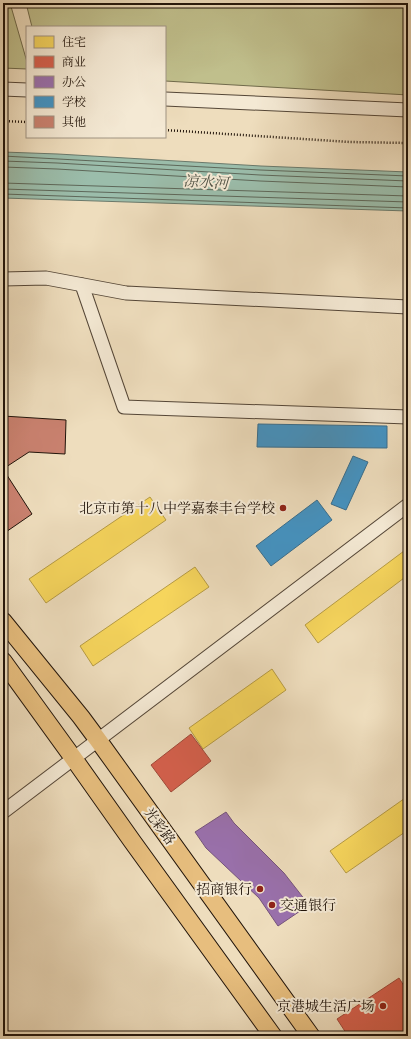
<svg xmlns="http://www.w3.org/2000/svg" width="411" height="1039" viewBox="0 0 411 1039" font-family="'IM FELL DW Pica','Noto Serif SC',serif">
  <style>
    .green { fill: #c0bf8c; stroke: #706a4b }
    .water { fill: #9bbdab; stroke: #6a796b }
    .homes { fill: #f6d55c; stroke: #b69b43 }
    .shops { fill: #d6604d; stroke: #a04939 }
    .offices { fill: #9970ab; stroke: #75547b }
    .schools { fill: #4393c3; stroke: #396d8c }
    .lines { fill: none; stroke-linecap: round; stroke-linejoin: round }
    .shore { stroke: #5e685a; stroke-width: 1 }
    .building { fill: #c9816f; stroke: #21140a }
    .minor-casing { stroke: #544637; stroke-width: 15 }
    .major-casing { stroke: #21140a; stroke-width: 19 }
    .path { stroke: #21140a; stroke-width: 2.5; stroke-dasharray: 1 2; stroke-linecap: butt }
    .minor { stroke: #f4e9d4; stroke-width: 13 }
    .major { stroke: #e7be7e; stroke-width: 17 }
    .poi-dot { fill: #8f2418; stroke: #f4e9d4; stroke-width: 1.5 }
    .labels { text-anchor: middle; stroke-width: 4; stroke-linejoin: round; paint-order: stroke }
    .poi-label { font-size: 14px; fill: #21140a; stroke: #f4e9d4; text-anchor: end }
    .street-label { font-size: 14px; fill: #21140a; stroke: #f4e9d4 }
    .water-label { font-size: 15px; font-style: italic; fill: #4c4f42; stroke: #f4e9d4 }
  </style>
  <rect width="100%" height="100%" fill="#eeddbd"/>
  <filter id="stains"><feTurbulence type="fractalNoise" baseFrequency=".005" numOctaves="4"/><feColorMatrix values="0 0 0 0 .2 0 0 0 0 .09 0 0 0 0 .02 0 0 0 .5 -.17"/></filter>
  <radialGradient id="worn" r=".72"><stop offset=".6" stop-color="#630" stop-opacity="0"/><stop offset="1" stop-color="#630" stop-opacity=".3"/></radialGradient>
  <g class="green">
    <polygon points="3,3 10,3 27,62 27,69 3,68"/>
    <polygon points="26,3 408,3 408,95 165,81 165,27 32,27"/>
  </g>
  <polygon class="water" points="3,152 58,154 261,166 408,172 408,211 3,198"/>
  <g class="homes">
    <polygon points="150,497 166,520 46,603 29,579"/>
    <polygon points="408,548 408,575 318,643 305,625"/>
    <polygon points="195,567 209,587 93,666 80,646"/>
    <polygon points="272,669 286,690 203,749 189,728"/>
    <polygon points="408,796 408,830 346,873 330,851"/>
  </g>
  <g class="shops">
    <polygon points="191,734 211,761 171,792 151,765"/>
    <polygon points="399,978 408,992 408,1036 348,1036 337,1019"/>
  </g>
  <polygon class="offices" points="226,812 234,823 284,873 309,905 278,926 259,898 206,848 195,832"/>
  <g class="schools">
    <polygon points="258,424 387,426 387,448 257,447"/>
    <polygon points="353,456 368,462 346,510 331,504"/>
    <polygon points="317,500 332,520 271,566 256,546"/>
  </g>
  <g class="lines">
    <g class="shore">
      <polyline points="3,156 260,170 408,176"/>
      <polyline points="3,161 57,163 260,175 408,181"/>
      <polyline points="3,167 57,169 260,181 408,187"/>
      <polyline points="3,183 408,196"/>
      <polyline points="3,189 408,202"/>
      <polyline points="3,194 408,208"/>
    </g>
  </g>
  <polygon class="building" points="3,416 66,420 65,454 29,452 3,469 32,514 3,534"/>
  <g class="lines">
    <defs>
      <g id="minor">
        <polyline points="3,89 27,90"/>
        <polyline points="165,99 408,110"/>
        <polyline points="3,279 46,278 126,293 408,307"/>
        <polyline points="82,285 124,407 408,417"/>
        <polyline points="3,812 408,505"/>
      </g>
      <g id="major">
        <polyline points="3,621 81,717 98,740 311,1036"/>
        <polyline points="3,661 74,759 132,841 273,1036"/>
      </g>
    </defs>
    <use href="#minor" class="minor-casing"/>
    <use href="#major" class="major-casing"/>
    <g class="path">
      <polyline points="3,121 27,122"/>
      <polyline points="165,130 350,142 408,143"/>
    </g>
    <use href="#minor" class="minor"/>
    <use href="#major" class="major"/>
  </g>
  <g class="poi-dot">
    <circle cx="283" cy="508" r="4"/>
    <circle cx="260" cy="889" r="4"/>
    <circle cx="272" cy="905" r="4"/>
    <circle cx="383" cy="1006" r="4"/>
  </g>
  <g class="labels">
    <g class="poi-label">
      <text x="275" y="513">北京市第十八中学嘉泰丰台学校</text>
      <text x="252" y="894">招商银行</text>
      <text x="280" y="910" text-anchor="start">交通银行</text>
      <text x="375" y="1011">京港城生活广场</text>
    </g>
    <g class="street-label">
      <text transform="translate(160 826) rotate(54)" y="5">光彩路</text>
    </g>
    <g class="water-label">
      <text transform="translate(206 182) rotate(3)" y="5">凉水河</text>
    </g>
  </g>
  <rect width="411" height="1039" fill="none" stroke="#eeddbd" stroke-width="16"/>
  <rect x="4" y="4" width="403" height="1031" fill="none" stroke="#21140a" stroke-width="2"/>
  <rect x="8" y="8" width="395" height="1023" fill="none" stroke="#21140a"/>
  <rect x="26" y="26" width="140" height="112" fill="#f4e9d4" stroke="#a09483"/>
  <rect x="34" y="36" width="20" height="12" fill="#f6d55c" stroke="#a09483"/>
  <text x="62" y="46" font-size="12" fill="#21140a">住宅</text>
  <rect x="34" y="56" width="20" height="12" fill="#d6604d" stroke="#a09483"/>
  <text x="62" y="66" font-size="12" fill="#21140a">商业</text>
  <rect x="34" y="76" width="20" height="12" fill="#9970ab" stroke="#a09483"/>
  <text x="62" y="86" font-size="12" fill="#21140a">办公</text>
  <rect x="34" y="96" width="20" height="12" fill="#4393c3" stroke="#a09483"/>
  <text x="62" y="106" font-size="12" fill="#21140a">学校</text>
  <rect x="34" y="116" width="20" height="12" fill="#c9816f" stroke="#a09483"/>
  <text x="62" y="126" font-size="12" fill="#21140a">其他</text>
  <rect width="100%" height="100%" filter="url(#stains)"/>
  <rect width="100%" height="100%" fill="url(#worn)"/>
</svg>
